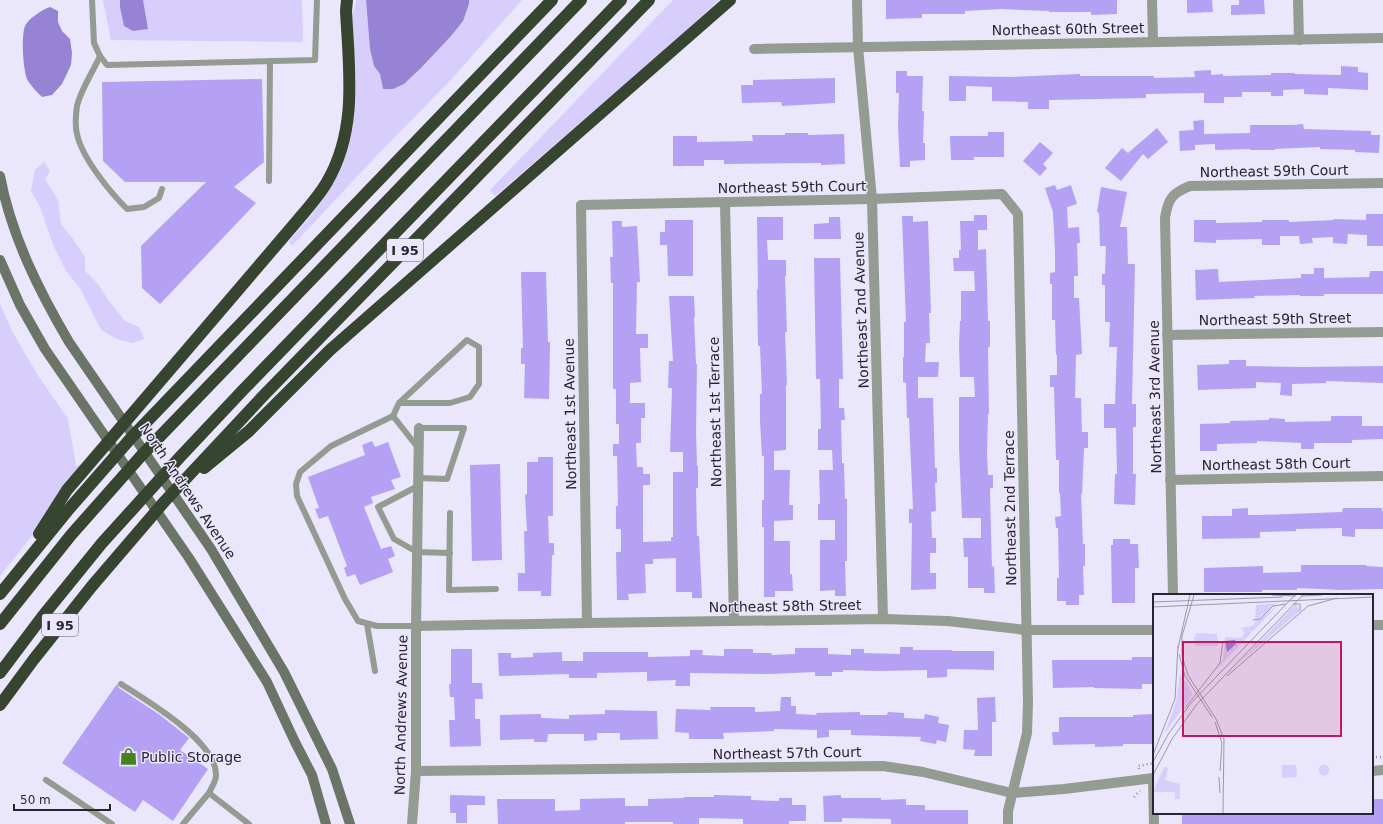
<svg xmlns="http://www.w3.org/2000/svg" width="1383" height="824" viewBox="0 0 1383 824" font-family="'DejaVu Sans',sans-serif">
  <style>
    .green { fill: #d8cefc }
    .water { fill: #9783d3 }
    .building { fill: #b5a1f4 }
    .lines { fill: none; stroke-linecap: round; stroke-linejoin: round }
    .path { stroke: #928f9f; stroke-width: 2.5; stroke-dasharray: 1 3; stroke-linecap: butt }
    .service { stroke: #949b91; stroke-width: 6 }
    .minor { stroke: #949b91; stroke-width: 10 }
    .secondary { stroke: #6b7567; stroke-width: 10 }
    .motorway { stroke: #374430; stroke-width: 12 }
    .labels { text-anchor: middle; stroke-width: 3; stroke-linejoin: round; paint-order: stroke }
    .shield { fill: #eae6fc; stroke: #625f6c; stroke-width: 1 }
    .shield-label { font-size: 13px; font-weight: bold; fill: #27252f }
    .street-label { font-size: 14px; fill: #27252f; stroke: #eae6fc }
    .poi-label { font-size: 14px; fill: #27252f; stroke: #eae6fc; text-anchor: start }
    .inset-road { fill: none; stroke: #9c99aa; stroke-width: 1 }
    .view { fill: #c2185b; fill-opacity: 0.15; stroke: #c2185b; stroke-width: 2 }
    .inset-edge { fill: none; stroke: #27252f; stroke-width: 2 }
  </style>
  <rect width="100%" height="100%" fill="#eae6fc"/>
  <g class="green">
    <polygon points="103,0 302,0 303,42 111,40"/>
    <path d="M356,0H366L370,49L374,66L380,74L383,89L404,84L421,68L451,36L463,21L469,4V0H522L447,84L382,150L292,246L289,242C301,227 316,211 326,194C348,161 356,124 356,84C356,63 351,38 352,18C352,12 356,6 356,0Z"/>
    <polygon points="673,0 719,0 666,49 495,196 490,190"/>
    <polygon points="44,162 50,171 45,179 58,200 61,224 73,239 85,257 85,271 98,284 109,301 125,321 139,327 144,339 132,343 117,339 101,330 80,288 66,271 53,245 40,207 31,191 35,170"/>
    <polygon points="0,304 12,331 37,374 68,419 76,466 90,462 0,576"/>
  </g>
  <g class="water">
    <polygon points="120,0 143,0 148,29 133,31 124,26 120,7"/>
    <polygon points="366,0 469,0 469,4 463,21 451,36 421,68 404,84 393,89 383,89 380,74 374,66 370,49"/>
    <path d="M50,7L58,11V22L62,31L70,39L72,53L71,65L62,84L52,95L42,97C37,92 32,87 28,81C23,72 21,36 25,26C29,18 42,10 50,7Z"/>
  </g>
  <g class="building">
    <polygon points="886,0 1117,0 1117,14 1091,15 1091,12 1049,12 1049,11 1001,9 965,11 965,14 922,14 922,18 886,19"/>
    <polygon points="1187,0 1212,0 1213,12 1187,13"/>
    <polygon points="1239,0 1264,0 1265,14 1231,15 1231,5 1239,5"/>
    <polygon points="1341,66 1358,67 1358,72 1368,73 1368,90 1328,88 1328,95 1304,94 1304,89 1283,90 1283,96 1271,96 1271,92 1242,92 1242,97 1224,97 1224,103 1204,103 1204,93 1146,94 1146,98 1049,100 1049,109 1028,109 1028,102 992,101 992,87 966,86 966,101 949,101 949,76 1011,77 1080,74 1080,76 1154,76 1154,78 1195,77 1194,71 1211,70 1211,75 1223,74 1223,76 1271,75 1271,73 1294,73 1295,74 1341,75"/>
    <polygon points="896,71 907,71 907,76 923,76 922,111 924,111 923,143 925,143 925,160 910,161 910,167 900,167 898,126 899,93 896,93"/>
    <polygon points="835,78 835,103 782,106 781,102 742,103 741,85 753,85 753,80"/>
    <polygon points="262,79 264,162 234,187 256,203 160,304 142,288 141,246 206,182 125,182 103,161 102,82"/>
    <polygon points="1204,120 1204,134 1250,133 1250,125 1293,125 1303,124 1304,129 1371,131 1371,135 1380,135 1379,153 1355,152 1355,150 1320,149 1320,147 1275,149 1275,150 1250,150 1250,149 1215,150 1215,144 1195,145 1195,150 1180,151 1179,131 1194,130 1193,121"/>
    <polygon points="1157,128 1168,142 1148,159 1143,154 1121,181 1105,168 1122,148 1128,153"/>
    <polygon points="988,132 1004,132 1004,157 974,157 974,160 951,160 950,136 988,136"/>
    <polygon points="785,133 808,133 808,135 844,134 845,164 821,165 821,163 724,164 724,160 704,160 704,166 673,166 673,136 697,136 697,142 753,141 752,135 785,135"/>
    <polygon points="1040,142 1053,153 1043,164 1047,168 1040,176 1023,161"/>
    <polygon points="1055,185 1057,190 1071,185 1077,204 1067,207 1068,228 1079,227 1080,243 1077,243 1078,276 1074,276 1074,298 1079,298 1082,354 1076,355 1075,398 1081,398 1082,432 1088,432 1088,448 1084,448 1082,494 1081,494 1083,544 1085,544 1085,566 1083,566 1084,595 1079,595 1079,605 1066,605 1066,601 1057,601 1057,578 1059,578 1058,528 1056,528 1055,517 1061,516 1060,493 1059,493 1059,460 1056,460 1054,387 1050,387 1050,375 1057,375 1057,355 1056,355 1055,320 1052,320 1052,284 1050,284 1050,273 1055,272 1055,251 1053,212 1045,188"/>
    <polygon points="1101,187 1127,192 1120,227 1127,227 1128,264 1135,264 1132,404 1136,404 1136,427 1133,427 1133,474 1136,474 1135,505 1114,504 1115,474 1117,474 1116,428 1104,428 1104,404 1115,404 1117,347 1109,347 1110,322 1105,322 1105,285 1102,285 1102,274 1105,274 1106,246 1100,246 1099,213 1097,212"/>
    <polygon points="1366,214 1383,214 1383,246 1367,246 1367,235 1348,234 1347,244 1333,243 1333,237 1312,238 1313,243 1300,244 1299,236 1280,236 1280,245 1262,245 1262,239 1216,240 1216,243 1194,242 1194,220 1216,220 1216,223 1262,222 1262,220 1289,220 1289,222 1334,220 1334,219 1366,220"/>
    <polygon points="974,215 987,215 987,230 978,230 978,250 986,249 988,321 990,321 990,347 988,347 989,414 988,414 987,453 988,475 993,475 993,488 990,488 991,532 992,567 994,566 995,593 984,593 984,588 968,588 968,557 964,557 963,538 981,538 981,518 962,518 959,447 959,397 975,397 974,377 960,377 959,345 960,321 961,321 961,291 975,291 974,271 954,271 953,258 959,258 959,250 961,250 960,221 974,221"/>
    <polygon points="902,216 913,216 913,222 928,221 931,313 929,313 930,343 926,343 925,362 939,362 938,377 918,377 918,398 933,398 935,468 937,468 937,483 935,483 936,511 931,512 932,538 936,538 936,553 930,553 930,573 936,573 936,589 911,590 912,523 909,523 909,509 913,509 909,418 907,418 906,383 903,382 903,357 904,357 904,322 906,322"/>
    <polygon points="757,217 783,217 783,240 767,240 768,260 786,260 786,276 785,276 787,332 785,332 787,385 786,385 786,450 774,451 774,470 790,470 789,505 793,505 793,520 774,521 774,541 790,541 790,574 792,574 793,591 775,591 775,597 764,597 764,527 762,527 762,500 764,500 764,456 762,456 760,421 760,394 762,394 760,346 758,346 757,289 758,289"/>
    <polygon points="829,217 840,217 841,239 814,239 814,224 829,223"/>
    <polygon points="665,220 693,220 693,276 668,276 667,245 660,245 660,232 665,232"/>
    <polygon points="612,221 622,221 622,227 637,226 640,282 637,282 636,334 648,334 648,348 640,348 641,382 630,383 630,403 645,403 645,418 641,418 641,443 636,443 637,467 643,467 643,474 650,474 650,485 643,485 643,542 671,541 671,537 673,537 673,472 683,472 683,452 670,452 672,388 668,388 669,361 673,361 669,296 694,296 695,317 694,317 696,364 697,364 696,432 697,466 698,466 698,488 696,488 697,536 699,536 702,598 692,598 692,592 676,592 676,558 653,559 653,564 645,564 646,593 628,594 629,600 617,600 616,552 621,552 621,529 616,529 616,506 618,506 617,456 613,456 613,444 619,444 619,424 616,424 616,389 613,389 613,283 611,283 610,257 613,257"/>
    <polygon points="814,258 840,258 843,379 839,379 839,408 844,408 845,420 841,420 842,463 844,463 845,499 847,499 847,561 845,561 846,596 835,596 835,590 820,591 820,540 835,540 835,520 818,520 818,504 820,504 819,470 833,470 832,450 818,450 818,429 821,429 820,379 816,379"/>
    <polygon points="1314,268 1324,268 1324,278 1369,277 1370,271 1383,271 1383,294 1324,294 1324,296 1300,296 1300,295 1254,296 1255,298 1196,300 1195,270 1218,269 1219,282 1301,278 1301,274 1314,274"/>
    <polygon points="521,272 546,272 548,342 550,342 549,399 524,398 525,364 521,364 521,348 523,348"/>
    <polygon points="1229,360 1246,360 1246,366 1302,367 1383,366 1383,383 1326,381 1326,383 1292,384 1292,396 1280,395 1281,383 1256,382 1256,388 1198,390 1197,365 1229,364"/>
    <polygon points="1331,416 1362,416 1362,426 1383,426 1383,439 1352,440 1352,443 1314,443 1314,449 1301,449 1301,443 1257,441 1257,443 1217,444 1217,451 1200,451 1200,424 1230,423 1230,421 1269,420 1269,418 1285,419 1285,422 1331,421"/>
    <polygon points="372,441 375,447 388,442 401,477 391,480 395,489 371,497 373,503 364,507 381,549 391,546 395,556 388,559 393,572 360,585 355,574 347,577 344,568 347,566 328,516 319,519 315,509 319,508 308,477 365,455 362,445"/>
    <polygon points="538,457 553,457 553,516 548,516 549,543 554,543 554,555 552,555 551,596 541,596 541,591 518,591 518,573 525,573 524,531 527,531 525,495 527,494 527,462 538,462"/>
    <polygon points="500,464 502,560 472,561 470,465"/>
    <polygon points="1248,508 1248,515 1260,515 1342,512 1343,508 1382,508 1382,511 1383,511 1383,529 1355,529 1355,537 1342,536 1342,528 1296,529 1296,531 1260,532 1260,538 1202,539 1202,516 1232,516 1232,509"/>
    <polygon points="1113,539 1130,539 1130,544 1138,544 1139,568 1135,568 1135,603 1112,603 1111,545 1113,545"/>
    <polygon points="1301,565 1366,565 1366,566 1383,567 1383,589 1341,590 1297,588 1297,590 1262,590 1262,592 1204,592 1204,568 1263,566 1263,573 1301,572"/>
    <polygon points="900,647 913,647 913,650 952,650 952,651 994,651 994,670 947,669 947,677 927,678 927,670 878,671 843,670 843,672 832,672 832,676 815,676 815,672 771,674 690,673 690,686 675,686 676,680 647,681 647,672 597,673 597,678 569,678 569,674 499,676 498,653 511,653 511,658 533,657 533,653 562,652 562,661 583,661 583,652 648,652 648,657 690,656 690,650 703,650 702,655 724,656 724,649 753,649 753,653 772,653 771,655 795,654 795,648 828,648 828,654 851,655 851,649 864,649 864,653 900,654"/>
    <polygon points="451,649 472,649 472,683 482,683 483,699 475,699 475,719 480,719 481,746 450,747 449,720 455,720 454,697 450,697 449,684 451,684"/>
    <polygon points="1132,657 1154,657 1154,684 1142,684 1142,689 1094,688 1094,687 1053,688 1052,660 1132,660"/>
    <polygon points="117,684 119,688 160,715 189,738 180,750 208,769 173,821 143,800 135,812 62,763"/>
    <polygon points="781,697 791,697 791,706 796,706 796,714 817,715 816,713 860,712 860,715 887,715 888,712 904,713 904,718 924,719 925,714 939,717 938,723 949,725 946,742 937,740 936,744 920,741 921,737 851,735 851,730 829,730 829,737 817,738 817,730 774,729 774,731 723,733 724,739 689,739 689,733 675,732 676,709 711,710 710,707 755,707 755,712 780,711"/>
    <polygon points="995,697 996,722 992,722 992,756 974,756 975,750 963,749 964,730 978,730 977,698"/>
    <polygon points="605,710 657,711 658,739 620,740 620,733 597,733 597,740 584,741 584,734 548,734 547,742 534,742 534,739 500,740 500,715 541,714 541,718 569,719 569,715 605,714"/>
    <polygon points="1154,714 1154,744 1123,744 1123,746 1095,747 1095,744 1053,745 1052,732 1059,732 1059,717 1133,717 1133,715"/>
    <polygon points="450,795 485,796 485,805 467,805 467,823 456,823 456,813 450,813"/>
    <polygon points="714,795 751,796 751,800 779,801 779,798 792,798 792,805 806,805 806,821 789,821 789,824 743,824 743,819 699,818 699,824 673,824 673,822 625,822 625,824 498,824 497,799 555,799 555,811 580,810 580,799 625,798 625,806 648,806 648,799 684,798 684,797 714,797"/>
    <polygon points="841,795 841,798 881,798 881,800 906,799 906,805 925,805 925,810 968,810 968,824 891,824 891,819 842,818 842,822 824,822 823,796"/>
    <polygon points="1372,799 1383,799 1383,824 1182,824 1182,813 1372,813"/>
  </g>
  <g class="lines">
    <g class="path">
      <polyline points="1372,757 1383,757"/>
      <polyline points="1139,769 1138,766 1154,763"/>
      <polyline points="1134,797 1140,791"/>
    </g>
    <g class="service">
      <polyline points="92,0 94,43 100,56 107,65 315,60 317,0"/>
      <path d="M100,56C93,72 81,89 77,106C76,113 75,126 77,134C82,158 110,192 127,209L144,207L159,198L162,189"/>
      <polyline points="269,181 270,61"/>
      <polyline points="393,416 399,403 467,340 479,347 479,384 470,397 450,403 399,403"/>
      <polyline points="418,478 447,479 464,428 419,428"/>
      <polyline points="418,486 378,507 394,539 417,552 450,553"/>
      <polyline points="450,513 449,590 496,589"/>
      <polyline points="367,624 375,671"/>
      <polyline points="416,626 377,626 358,621 345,599 297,496 296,484 300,472 331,446 393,416 419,449"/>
      <path d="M121,684C147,701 218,742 216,776C216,781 211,788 209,793"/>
      <polyline points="46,780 112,824"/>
      <polyline points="183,824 209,793 249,824"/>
    </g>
    <g class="minor">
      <polyline points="857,0 858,47 872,199 883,619"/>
      <polyline points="1152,0 1153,41"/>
      <polyline points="1298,0 1299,40"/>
      <polyline points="754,49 1383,38"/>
      <polyline points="725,202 734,621"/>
      <polyline points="1167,335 1383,332"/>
      <polyline points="1170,480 1383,476"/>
      <path d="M1173,595L1165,218C1168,199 1172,193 1190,186L1383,183"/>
      <polyline points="587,623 581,205 872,199 1002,194 1018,214 1028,702 1027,733 1008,811 1008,824"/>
      <polyline points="1372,625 1383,625"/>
      <polyline points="416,626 587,623 883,619 948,621 1026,630 1154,630"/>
      <polyline points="416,771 883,766 923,772 1012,793 1064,789 1154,778"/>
      <polyline points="1372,771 1383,770"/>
      <polyline points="1153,778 1154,824"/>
      <polyline points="412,824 416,771 416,626 419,428"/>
    </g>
    <g class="secondary">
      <path d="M0,176C11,235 39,291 69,342L211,549L284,672L332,769L350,824"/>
      <polyline points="0,260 20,305 45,349 189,558 267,682 295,742 312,775 326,824"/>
    </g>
    <g class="motorway">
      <polyline points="204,468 249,431 330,350 730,0"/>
      <path d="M39,534L67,490L297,221C307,209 319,196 327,182C358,129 349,70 346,11L347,0"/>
      <polyline points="0,594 69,509 131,438 552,0"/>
      <polyline points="0,624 71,535 141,456 581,0"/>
      <polyline points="0,673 42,617 102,543 180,457 243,390 621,0"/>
      <polyline points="0,705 34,659 92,586 164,502 266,393 649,0"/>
    </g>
  </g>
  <defs>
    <symbol id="shop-bare" viewBox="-9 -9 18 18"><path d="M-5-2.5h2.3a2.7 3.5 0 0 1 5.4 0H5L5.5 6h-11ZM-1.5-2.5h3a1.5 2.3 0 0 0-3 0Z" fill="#47821f" stroke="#eae6fc" stroke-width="2.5" paint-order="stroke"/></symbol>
  </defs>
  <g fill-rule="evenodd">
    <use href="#shop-bare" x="116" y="744" width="25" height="25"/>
  </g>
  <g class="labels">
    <g class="shield">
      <rect x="387" y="239" width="36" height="22" rx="3"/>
      <rect x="42" y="614" width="36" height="22" rx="3"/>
    </g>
    <g class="shield-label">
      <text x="405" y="255">I 95</text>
      <text x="60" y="630">I 95</text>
    </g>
    <g class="street-label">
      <text transform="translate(1068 29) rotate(-1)" y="5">Northeast 60th Street</text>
      <text transform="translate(1274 171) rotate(-1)" y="5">Northeast 59th Court</text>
      <text transform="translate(792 187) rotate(-1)" y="5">Northeast 59th Court</text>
      <text transform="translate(861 310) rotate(-92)" y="5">Northeast 2nd Avenue</text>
      <text transform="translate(1275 319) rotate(-1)" y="5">Northeast 59th Street</text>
      <text transform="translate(1155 397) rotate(-91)" y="5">Northeast 3rd Avenue</text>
      <text transform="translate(715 412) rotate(-91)" y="5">Northeast 1st Terrace</text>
      <text transform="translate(570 414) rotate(-91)" y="5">Northeast 1st Avenue</text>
      <text transform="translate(1276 464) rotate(-1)" y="5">Northeast 58th Court</text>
      <text transform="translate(188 491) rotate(56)" y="5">North Andrews Avenue</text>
      <text transform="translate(1010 508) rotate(-91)" y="5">Northeast 2nd Terrace</text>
      <text transform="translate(785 606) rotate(-1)" y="5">Northeast 58th Street</text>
      <text transform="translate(401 715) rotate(-89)" y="5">North Andrews Avenue</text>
      <text transform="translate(787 753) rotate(-1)" y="5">Northeast 57th Court</text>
    </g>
    <g class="poi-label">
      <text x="141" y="762">Public Storage</text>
    </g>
  </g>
  <g transform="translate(1153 594)">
    <rect width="220" height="220" fill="#eae6fc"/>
    <path d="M124,9L106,24L102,25L103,11ZM143,10L147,17L86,69ZM124,12L97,40L63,76L70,65L72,43L88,44L92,39L88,34L100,32L102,28ZM44,39L64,40L65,52H43L41,44ZM27,79L40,100L12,139L23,108ZM165.5 176a5.5 5.5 0 1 1 11 0a5.5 5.5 0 1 1-11 0ZM129,171H143L144,183L129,184ZM11,173L15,174L12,186L27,190V205H22V198H0Z" fill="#d8cefc"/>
    <path d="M82,46L83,50L74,58L72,47Z" fill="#9783d3"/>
    <path class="inset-road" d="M41,1L29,42V62L35,81L63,125L71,145L70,219M119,1L143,2M148,2L169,1M0,8L130,3M140,10H147V17M0,13L220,3M100,26L107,25L120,12L133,10M25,54L37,1M26,60L32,82L59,123M74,82L155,12L184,4M32,114L67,69L70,47M62,128L69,149L67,177M0,161L22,105L25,52M0,168L16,139L38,109L142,1M0,181L19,145L44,110L150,1M66,183L67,199"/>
    <path class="view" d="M30,48H188V142H30Z"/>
    <rect width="220" height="220" class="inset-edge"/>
  </g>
  <path d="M14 804v6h96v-6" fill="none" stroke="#27252f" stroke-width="2"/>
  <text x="20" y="804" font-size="12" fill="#27252f" stroke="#eae6fc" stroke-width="3" paint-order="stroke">50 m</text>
</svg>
